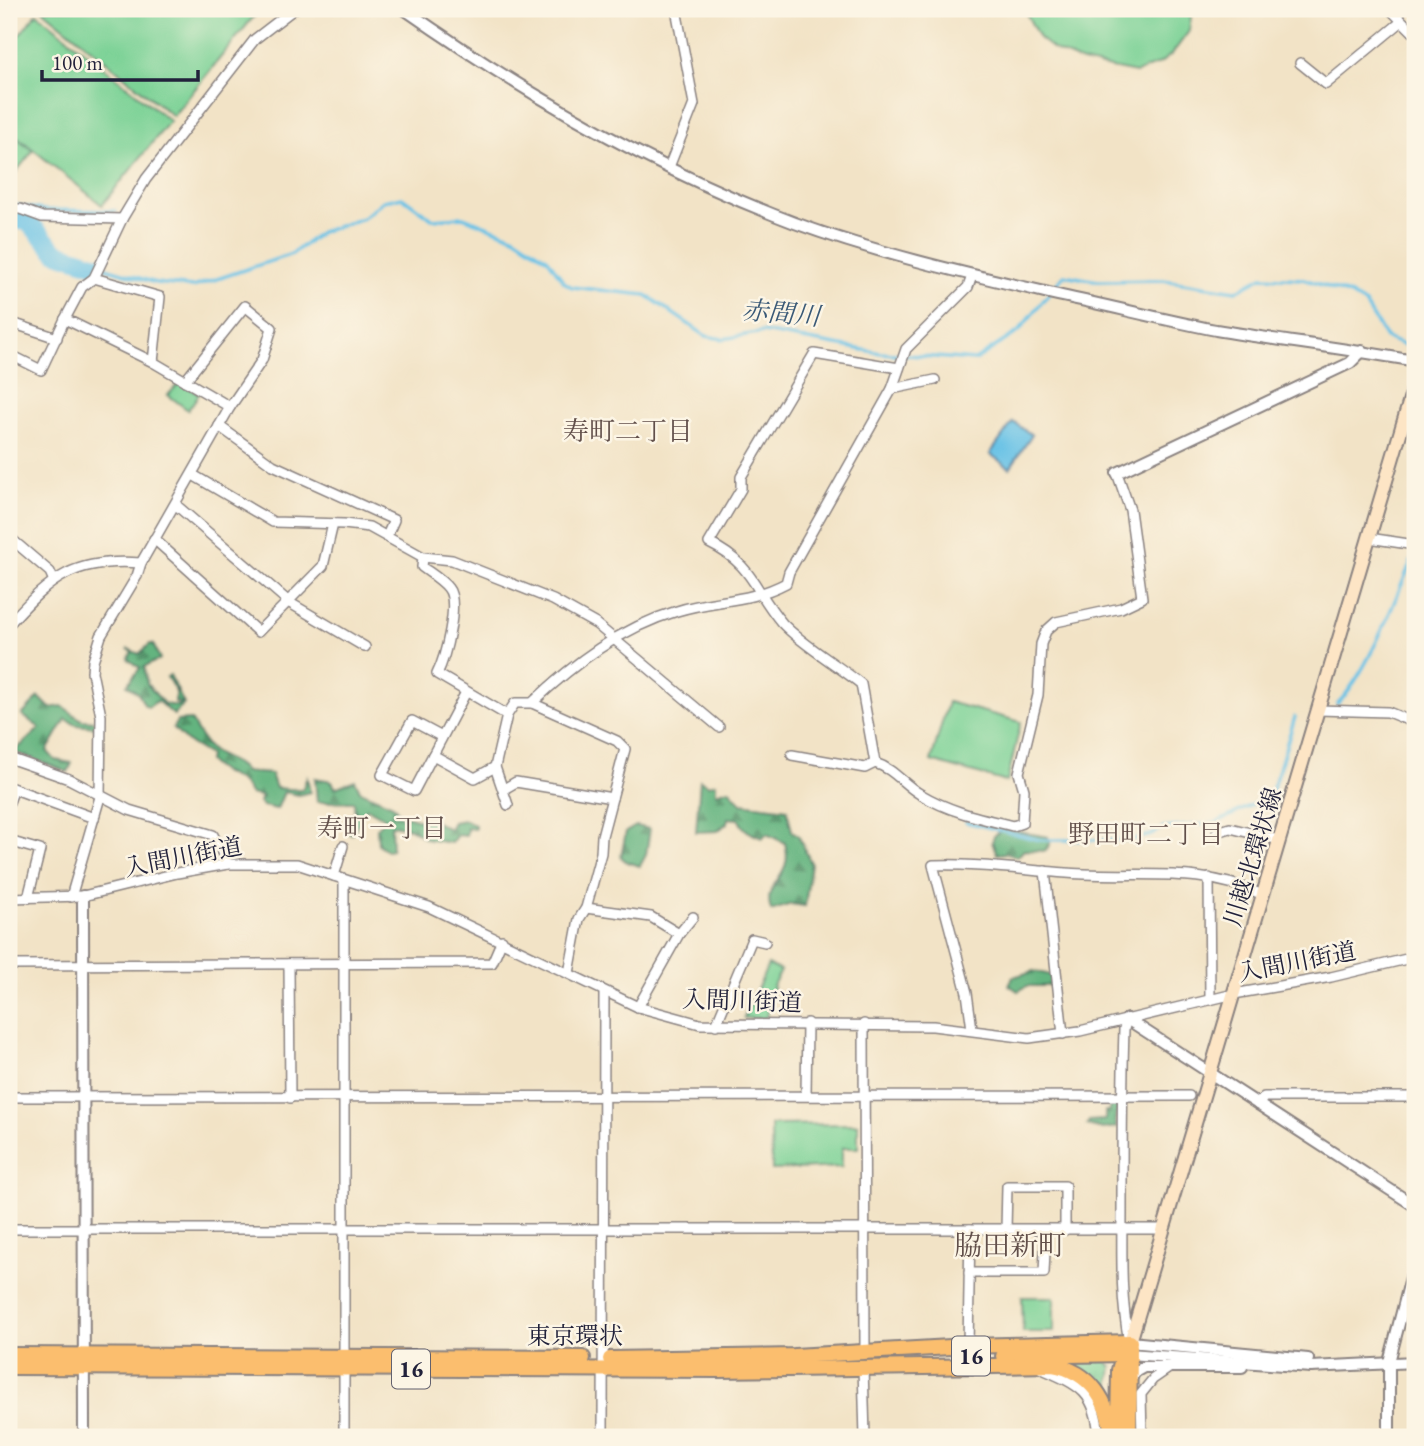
<svg xmlns="http://www.w3.org/2000/svg" width="1424" height="1446" viewBox="0 0 1424 1446" font-family="'EB Garamond','Noto Serif JP',serif">
  <style>
    .grass { fill: url(#grass-tufts); stroke: #4e7a68; stroke-width: 2 }
    .forest { fill: url(#forest-firs); stroke: #436b5d; stroke-width: 2 }
    .park { fill: #7bd296; stroke: #4e7a68; stroke-width: 2 }
    .water { fill: #69c2e6; stroke: #467290; stroke-width: 2 }
    .lines { fill: none; stroke-linecap: round; stroke-linejoin: round }
    .stream { stroke: #69c2e6; stroke-width: 3.5 }
    .river { stroke: #69c2e6; stroke-width: 19 }
    .minor-casing { stroke: #8a8280; stroke-width: 12 }
    .tertiary-casing { stroke: #8a8280; stroke-width: 14 }
    .secondary-casing { stroke: #8a8280; stroke-width: 16 }
    .trunk-casing { stroke: #8a8280; stroke-width: 18 }
    .minor { stroke: #fff; stroke-width: 9 }
    .tertiary { stroke: #fff; stroke-width: 10 }
    .secondary { stroke: #fde5c5; stroke-width: 12 }
    .trunk { stroke: #fbbe6e; stroke-width: 14 }
    .labels { text-anchor: middle; stroke-width: 5; stroke-linejoin: round; paint-order: stroke }
    .shield { fill: #fcf5e5; stroke: #63616e; stroke-width: 2 }
    .shield-label { font-size: 23px; font-weight: bold; fill: #22223b }
    .street-label { font-size: 24px; fill: #22223b; stroke: #fcf5e5 }
    .water-label { font-size: 26px; font-style: italic; fill: #3b5a77; stroke: #fcf5e5 }
    .neighbourhood-label { font-size: 26px; fill: #62504b; stroke: #fcf5e5 }
    .quarter-label { font-size: 28px; fill: #62504b; stroke: #fcf5e5 }
  </style>
  <defs>
    <pattern id="grass-tufts" width="24" height="20" patternUnits="userSpaceOnUse" patternTransform="scale(1.75)"><rect width="24" height="20" fill="#7bd296"/><path d="M3 7l-1-3M5 7V3M7 7l1-3M15 17l-1-3M17 17v-4M19 17l1-3" fill="none" stroke="#6ab482"/></pattern>
    <pattern id="forest-firs" width="22" height="20" patternUnits="userSpaceOnUse" patternTransform="scale(1.75)"><rect width="22" height="20" fill="#64b47f"/><path d="M5 1l3.5 6h-7zM16 11l3.5 6h-7z" fill="#529269"/></pattern>
  </defs>
  <rect width="100%" height="100%" fill="#fcf5e5"/>
  <filter id="ink" filterUnits="userSpaceOnUse"><feTurbulence type="fractalNoise" baseFrequency=".0143" numOctaves="2"/><feDisplacementMap in="SourceGraphic" scale="14" xChannelSelector="R" yChannelSelector="G"/><feConvolveMatrix kernelMatrix="1 2 1 2 8 2 1 2 1" color-interpolation-filters="sRGB"/></filter>
  <filter id="wash" filterUnits="userSpaceOnUse"><feTurbulence type="fractalNoise" baseFrequency=".00686" numOctaves="4" result="noise"/><feDisplacementMap in="SourceGraphic" scale="28" xChannelSelector="R" yChannelSelector="G"/><feGaussianBlur stdDeviation="1.57" result="paint"/><feColorMatrix in="noise" values="0 0 0 0 0 0 0 0 0 0 0 0 0 0 0 0 0 1.4 0 .05"/><feComposite in="paint" operator="in"/></filter>
  <g filter="url(#wash)">
    <rect width="100%" height="100%" fill="#f2e3c6"/>
    <polygon class="grass" points="1107,1361 1112,1367 1108,1394 1086,1371 1067,1362"/>
    <g class="forest">
      <polygon points="150,644 153,644 160,659 144,667 147,684 164,704 178,706 181,703 175,702 176,692 167,677 170,675 184,704 174,715 157,701 149,707 145,706 138,693 127,685 140,668 128,659 132,652 128,649 139,654"/>
      <polygon points="39,697 50,708 62,706 82,720 95,721 97,724 96,727 76,725 66,719 47,751 55,760 72,763 68,772 14,752 40,728 22,715"/>
      <path d="M191,720C197,731 202,741 211,750C221,759 237,760 245,772L271,774L276,788L302,790L307,777L310,792L299,795L284,792L277,809L263,806L259,802L261,796L250,794C241,774 221,777 208,761L209,755L186,741L173,728L177,721Z"/>
      <polygon points="315,778 332,781 335,788 355,780 360,791 393,805 404,820 407,816 423,821 432,820 449,829 453,822 465,820 475,825 475,829 467,828 466,836 457,835 451,843 426,839 410,828 391,825 392,850 387,851 378,844 377,828 385,818 367,808 352,834 348,833 352,825 349,819 355,815 354,802 317,802"/>
      <path d="M700,780L709,785L716,783V793L729,789L741,803L787,809L792,831L798,835L811,863L805,906L791,904L771,911C761,881 795,878 785,843L767,834L762,838C752,834 742,830 739,819L728,818L727,823L718,831L696,832Z"/>
      <polygon points="636,826 650,829 646,855 640,866 627,862 621,857 626,832"/>
      <polygon points="1003,829 1048,837 1050,843 1046,851 1024,850 1017,857 1007,853 997,854 992,842 994,836"/>
      <polygon points="1033,971 1051,975 1053,986 1027,986 1018,991 1009,985 1013,977"/>
      <polygon points="1110,1102 1118,1105 1115,1120 1117,1127 1103,1129 1087,1125 1089,1121 1105,1120 1105,1111 1110,1111"/>
    </g>
    <g class="park">
      <polygon points="42,9 260,9 173,116"/>
      <polygon points="1024,9 1192,9 1189,31 1172,54 1160,63 1136,73 1082,62 1054,50 1039,38"/>
      <polygon points="37,13 170,121 102,205 9,130 9,48"/>
      <polygon points="9,131 33,151 11,178 9,176"/>
      <polygon points="180,382 199,394 188,410 168,395"/>
      <polygon points="948,702 1021,722 1007,782 931,761"/>
      <polygon points="768,965 781,971 774,983 766,1018 744,1018"/>
      <polygon points="858,1124 858,1148 842,1148 842,1167 772,1170 771,1125"/>
      <polygon points="1022,1297 1054,1297 1054,1332 1023,1332"/>
    </g>
    <polygon class="water" points="1013,422 1032,435 1010,468 990,454"/>
    <g class="lines">
      <g class="stream">
        <polyline points="9,204 44,210 116,211"/>
        <polyline points="106,268 156,283 193,287 292,254 321,232 363,218 383,201 402,197 432,219 463,217 515,237 548,259 564,282 572,287 646,295 706,336 723,339 763,332 881,353 975,360 1018,332 1064,275 1098,281 1163,280 1236,291 1262,277 1304,279 1351,295 1365,304 1386,338 1411,348"/>
        <path d="M1337,704C1368,674 1397,594 1415,553"/>
        <polyline points="966,822 1040,840 1130,840 1151,835 1163,828 1216,823 1271,795 1295,717"/>
      </g>
      <polyline class="river" points="9,221 27,220 56,252 96,265"/>
    </g>
  </g>
  <g filter="url(#ink)">
    <g class="lines">
      <defs>
        <g id="minor">
          <polyline points="1390,9 1415,34"/>
          <polyline points="1300,63 1326,84 1401,22"/>
          <polyline points="669,167 694,104 676,9"/>
          <polyline points="9,209 20,209 42,217 122,219 146,179 255,39 294,9"/>
          <polyline points="94,278 160,297 153,362"/>
          <polyline points="9,322 57,338"/>
          <polyline points="9,354 41,370 65,319"/>
          <polyline points="185,381 245,306 272,328 262,360 230,407"/>
          <polyline points="892,389 935,380"/>
          <polyline points="219,426 273,465 394,520 387,536"/>
          <polyline points="193,475 273,522 344,524 369,527 423,557 452,560 553,600 596,624 719,727"/>
          <polyline points="176,505 290,603 365,647"/>
          <polyline points="9,537 50,572 53,579"/>
          <polyline points="1369,538 1415,545"/>
          <polyline points="154,539 258,632 323,566 333,524"/>
          <path d="M423,557L422,567C430,573 442,580 448,588C460,602 445,658 437,674L507,715L495,767L508,805"/>
          <path d="M9,624C51,577 75,558 141,563"/>
          <polyline points="532,703 617,741 625,749 602,836 601,853 586,908 579,919 569,973"/>
          <polyline points="1318,710 1388,712 1415,723"/>
          <path d="M507,715L515,703H532C574,663 621,628 677,611C715,599 748,603 786,583L789,572L892,389L906,349L968,287L972,276"/>
          <polyline points="442,737 412,721 382,775 414,791 466,692"/>
          <polyline points="433,755 475,778 495,767"/>
          <path d="M792,755L865,768L875,763C894,769 903,784 920,794C950,812 979,818 1013,826L1022,823L1024,790L1019,773L1038,695L1041,644L1046,631L1056,622L1121,608L1142,598L1130,510L1117,473"/>
          <polyline points="9,758 69,779 129,810 213,835 228,864"/>
          <path d="M875,763L861,684C839,666 800,643 782,623C753,589 754,565 709,543L741,489V477L814,354L899,368"/>
          <polyline points="9,787 94,818"/>
          <polyline points="504,789 516,782 612,798"/>
          <polyline points="9,802 14,789"/>
          <polyline points="1217,832 1230,828 1279,840"/>
          <polyline points="9,841 40,850 28,898"/>
          <polyline points="1045,871 1063,1034"/>
          <polyline points="334,876 343,846"/>
          <polyline points="1209,878 1210,1000"/>
          <polyline points="71,897 100,797 101,716 92,672 93,661 101,636 137,576 141,563 230,407 153,362 65,319 82,287 94,278 122,219"/>
          <polyline points="9,898 83,896 177,873 228,864 297,864 429,907 638,1007 700,1024 933,1026 1029,1038 1080,1031 1234,994 1331,977 1415,957"/>
          <polyline points="586,908 651,917 679,934"/>
          <polyline points="289,964 290,1098"/>
          <polyline points="9,965 492,963 502,940"/>
          <polyline points="638,1007 679,934 693,917"/>
          <path d="M1127,1019L1124,1029C1122,1088 1122,1148 1122,1207C1122,1252 1120,1297 1129,1341"/>
          <polyline points="864,1024 865,1352"/>
          <polyline points="716,1025 752,939 765,942"/>
          <path d="M972,1029L967,993L933,865C984,863 1033,872 1084,874C1148,877 1202,867 1263,895"/>
          <polyline points="806,1095 807,1023"/>
          <polyline points="9,1097 1189,1096"/>
          <polyline points="1258,1105 1264,1097 1415,1097"/>
          <polyline points="9,1229 1162,1229"/>
          <polyline points="1006,1230 1007,1186 1065,1186 1065,1230"/>
          <polyline points="969,1273 1044,1273 1046,1230"/>
          <polyline points="968,1346 970,1229"/>
          <polyline points="863,1367 865,1437"/>
          <path d="M1040,1368C1079,1385 1096,1391 1099,1437"/>
          <polyline points="344,1437 344,880"/>
          <polyline points="603,1437 604,992"/>
          <polyline points="1142,1437 1141,1394 1153,1379 1169,1368"/>
        </g>
        <g id="tertiary">
          <path d="M404,9C524,93 657,171 795,223C882,255 972,275 1062,296C1114,307 1165,320 1216,330C1282,341 1349,349 1415,361"/>
          <polyline points="1117,473 1350,363 1362,351"/>
          <polyline points="83,896 84,1437"/>
          <polyline points="1127,1019 1415,1206"/>
          <polyline points="1130,1342 1308,1359"/>
          <polyline points="1129,1354 1311,1367 1415,1362"/>
          <polyline points="1129,1382 1135,1372 1144,1367 1242,1367"/>
          <polyline points="1389,1437 1389,1362 1415,1262"/>
        </g>
        <polyline id="secondary" points="1130,1342 1415,383"/>
        <g id="trunk">
          <polyline points="9,1355 583,1358"/>
          <polyline points="1003,1356 1129,1354"/>
          <polyline points="610,1359 794,1356 968,1346 1130,1342"/>
          <path d="M9,1367L718,1370L1053,1365C1091,1372 1109,1401 1112,1437"/>
          <polyline points="1118,1429 1119,1370 1125,1349"/>
          <polyline points="1129,1437 1130,1347"/>
        </g>
      </defs>
      <use href="#minor" class="minor-casing"/>
      <use href="#tertiary" class="tertiary-casing"/>
      <use href="#secondary" class="secondary-casing"/>
      <use href="#trunk" class="trunk-casing"/>
      <use href="#minor" class="minor"/>
      <use href="#tertiary" class="tertiary"/>
      <use href="#secondary" class="secondary"/>
      <use href="#trunk" class="trunk"/>
    </g>
  </g>
  <g class="labels">
    <g class="shield">
      <rect x="952" y="1336.5" width="38" height="39" rx="5"/>
      <rect x="392" y="1349.5" width="38" height="39" rx="5"/>
    </g>
    <g class="shield-label">
      <text x="971" y="1364">16</text>
      <text x="411" y="1377">16</text>
    </g>
    <g class="street-label">
      <text transform="translate(183 857) rotate(-11)" y="8">入間川街道</text>
      <text transform="translate(1253 857) rotate(-73)" y="8">川越北環状線</text>
      <text transform="translate(1297 962) rotate(-11)" y="8">入間川街道</text>
      <text transform="translate(742 1001) rotate(2)" y="8">入間川街道</text>
      <text x="575" y="1344">東京環状</text>
    </g>
    <g class="water-label">
      <text transform="translate(781 313) rotate(5)" y="9">赤間川</text>
    </g>
    <g class="neighbourhood-label">
      <text x="628" y="440">寿町二丁目</text>
      <text x="382" y="837">寿町一丁目</text>
      <text x="1146" y="843">野田町二丁目</text>
    </g>
    <g class="quarter-label">
      <text x="1010" y="1255">脇田新町</text>
    </g>
  </g>
  <rect width="1424" height="1446" fill="none" stroke="#fcf5e5" stroke-width="35"/>
  <path d="M42 70v10h156v-10" fill="none" stroke="#22223b" stroke-width="3.5"/>
  <text x="52" y="70" font-size="21" fill="#22223b" stroke="#fcf5e5" stroke-width="5" paint-order="stroke">100 m</text>
</svg>
